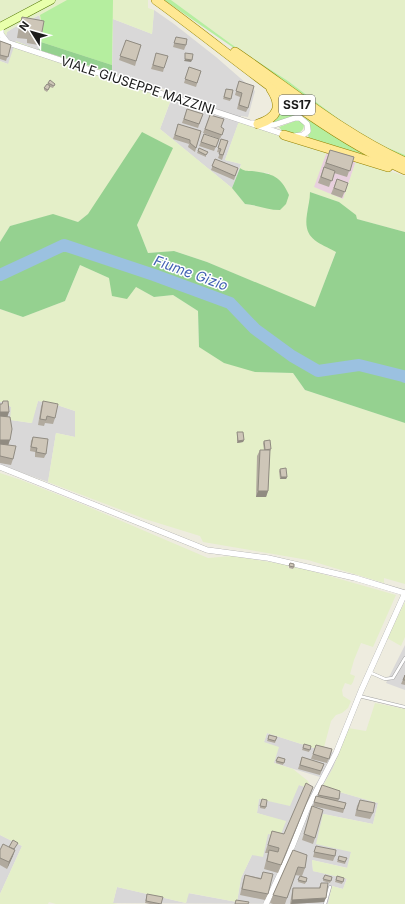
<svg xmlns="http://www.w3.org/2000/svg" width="405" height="904" viewBox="0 0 405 904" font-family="Inter,sans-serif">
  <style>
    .residential { fill: #d9d8d8 }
    .industrial { fill: #e8d0de }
    .farmland { fill: #e4efc8 }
    .grass { fill: #b5ee9f }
    .forest { fill: #95d190 }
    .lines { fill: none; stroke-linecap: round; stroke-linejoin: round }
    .river { stroke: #9bc1e0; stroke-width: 12 }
    .service-casing { stroke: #a2a2a2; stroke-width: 3.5 }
    .minor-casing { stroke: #a2a2a2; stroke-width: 6 }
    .secondary-casing { stroke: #4e7400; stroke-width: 9 }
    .primary-casing { stroke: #928200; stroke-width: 10 }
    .service { stroke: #fff; stroke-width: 2.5 }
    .minor { stroke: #fff; stroke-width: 5.5 }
    .secondary { stroke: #e9ffac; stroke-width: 8 }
    .primary { stroke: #ffe893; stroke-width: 9 }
    .wall { fill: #b1aa9e }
    .shaded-wall { fill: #908b81 }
    .building { fill: #cec6b8; stroke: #908b81 }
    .labels { text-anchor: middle; stroke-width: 3; stroke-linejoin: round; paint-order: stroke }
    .shield { fill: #fff; stroke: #5f5f5f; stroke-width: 1 }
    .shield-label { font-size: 12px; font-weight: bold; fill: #1b1b1b }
    .street-label { font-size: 13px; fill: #1b1b1b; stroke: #fff }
    .water-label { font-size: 14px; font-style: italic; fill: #4060b2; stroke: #fff }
  </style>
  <rect width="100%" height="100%" fill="#eeecdf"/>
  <g class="residential">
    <polygon points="154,10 174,24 216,57 255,91 248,117 241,116 225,160 241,164 232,188 160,129 174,92 112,73 113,19 152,34"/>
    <polygon points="40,15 43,29 39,50 8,64 0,61 0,43 4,44 7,32 15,27"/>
    <polygon points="38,401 51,403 75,411 75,437 56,433 48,482 0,465 0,402 4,402 11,407 11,420 31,423"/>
    <polygon points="405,645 405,690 386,683"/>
    <polygon points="267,733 323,751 339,753 333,768 322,787 378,803 373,824 324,814 351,852 348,868 312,860 313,871 347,878 343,889 332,886 328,904 113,903 117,887 186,903 188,893 237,902 241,878 252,855 268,834 286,822 257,813 259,798 299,785 313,789 320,777 274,763 264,742"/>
    <polygon points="0,835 22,846 0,894"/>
  </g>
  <polygon class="industrial" points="327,151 356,161 343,200 313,187"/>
  <g class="farmland">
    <polygon points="0,0 148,0 148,8 154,10 152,34 113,19 111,78 171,99 160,129 232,188 245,204 262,207 269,173 243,171 240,168 241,164 225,160 239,121 327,151 314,187 343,199 356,161 405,176 405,232 357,219 339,202 310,192 310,201 307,213 325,246 336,251 315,308 207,262 174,251 148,253 137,225 172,148 78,222 52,215 10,226 0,242 0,61 8,64 16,41 39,50 43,29 39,15 15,27 7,32 4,44 0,43"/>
    <polygon points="171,0 405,0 405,155 381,145 348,126 288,81 231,44"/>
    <polygon points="80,265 109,278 136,287 154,297 173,295 198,311 199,347 255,372 293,373 305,390 405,423 405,584 384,578 384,583 308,560 203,542 200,536 145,519 48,482 56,433 75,437 75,411 51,403 38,401 32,423 10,420 11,407 4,402 0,402 0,309 23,317 65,301"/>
    <polygon points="0,473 21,480 84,505 208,558 232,556 289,565 288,568 293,569 294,566 396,595 373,647 361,643 354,660 350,674 355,676 353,682 351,685 345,683 342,690 343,696 351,701 348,708 342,713 336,715 331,721 323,751 267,733 264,742 279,747 274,763 293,769 308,781 309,784 308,788 299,785 290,806 259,799 257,813 286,821 280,837 268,834 263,857 252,855 241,878 237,902 189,893 186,903 117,887 113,903 118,904 56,904 49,902 48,904 0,904 0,894 22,846 0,835"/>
    <polygon points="405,602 405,637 401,646 387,638"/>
    <polygon points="375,703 405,709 405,904 328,904 332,886 343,889 347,879 313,871 312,860 347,868 351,852 316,844 323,814 373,824 378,803 322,787 333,768 348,728 366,731"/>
  </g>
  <g class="grass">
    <polygon points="67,0 113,0 112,65 41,42 43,29 40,15"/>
    <polygon points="164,0 171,0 231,44 288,81 348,126 381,145 405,155 405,159 378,147"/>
    <path d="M283,101L366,154L364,155L309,138L308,135L311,130C310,123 307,118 301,116L273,123L280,104Z"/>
    <path d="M298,120L304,124C304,137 290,133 282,131L279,127Z"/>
  </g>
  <g class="forest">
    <polygon points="41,42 112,65 112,73 39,50"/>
    <path d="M142,132L173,148L137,225L148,253L174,251L207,262L315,307L336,252C317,242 303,239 307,214C308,206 310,200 310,192L339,202L356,215L357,219L405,232V423L305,390L293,373L255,372L224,363L199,347L198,311L173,295L154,297L136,287L127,299L112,296L109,278L80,265L65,301L23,317L0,309V242L10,226L53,214L78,222L88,214Z"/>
    <path d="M240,168C244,171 247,171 252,171C272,174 280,175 289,195L286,204L280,210C268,210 257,205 245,204L232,188Z"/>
  </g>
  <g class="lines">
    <polyline class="river" points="0,275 64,245 154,275 230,303 255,329 292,356 318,371 359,365 403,376 405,377"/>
    <defs>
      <g id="service">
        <polyline points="369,672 385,679 393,678 405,658"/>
        <polyline points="359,696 405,707"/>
        <polyline points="325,904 330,887"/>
      </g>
      <g id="minor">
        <polyline points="1,27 1,34 7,42"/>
        <polyline points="0,40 286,135"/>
        <polyline points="252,123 274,125 295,118 300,118 307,124 308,131 303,135 295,136"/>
        <polyline points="0,467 207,550 268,558 355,578 405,593"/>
        <polyline points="266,904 288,857 308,807 336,753 361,691 405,593"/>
      </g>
      <polyline id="secondary" points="0,27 51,0"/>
      <g id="primary">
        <path d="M156,0C238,59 313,128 405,170"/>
        <path d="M235,52C291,90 343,134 405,162"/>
        <path d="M258,124C277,118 283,107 271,89"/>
        <polyline points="284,135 388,167"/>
      </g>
    </defs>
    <use href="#service" class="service-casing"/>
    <use href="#minor" class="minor-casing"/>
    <use href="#secondary" class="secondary-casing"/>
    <use href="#primary" class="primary-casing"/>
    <use href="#service" class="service"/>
    <use href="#minor" class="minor"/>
    <use href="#secondary" class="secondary"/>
    <use href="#primary" class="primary"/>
  </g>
  <g class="wall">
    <polygon points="22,17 41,37 38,45 27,43 27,39 17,38 19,26"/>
    <polygon points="176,37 186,45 184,50 173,47"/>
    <polygon points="126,40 141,45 135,66 119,60"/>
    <polygon points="0,41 11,45 6,61 0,59"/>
    <polygon points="155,57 164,68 163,72 151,69"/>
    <polygon points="189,67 201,71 196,87 184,83"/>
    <polygon points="239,81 248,108 246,112 237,109 240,97 235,95"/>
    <polygon points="48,83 55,84 53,88 50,87 47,92 44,90 44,88"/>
    <polygon points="226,89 233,90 230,101 223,99"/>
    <polygon points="187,109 203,114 198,128 182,123"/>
    <polygon points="210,115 221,127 224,129 220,139 203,133"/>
    <polygon points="178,124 201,131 195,152 188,147 189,144 173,139"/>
    <polygon points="204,134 219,139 214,151 199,146"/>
    <polygon points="221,139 228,141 222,160 218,158 220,153 217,152"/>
    <polygon points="199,148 206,155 206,157 197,153"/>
    <polygon points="330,150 354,157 347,177 334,173 329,187 318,183"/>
    <polygon points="215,159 238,168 234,180 211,170"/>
    <polygon points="337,179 348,183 342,198 331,194"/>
    <polygon points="3,401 7,417 8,445 13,459 11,465 0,463 0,404 2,404"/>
    <polygon points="43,401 55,418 53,424 45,423 44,426 38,425 41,407"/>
    <polygon points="237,432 244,440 243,442 237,443"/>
    <polygon points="33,437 46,454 44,458 35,457 35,452 30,451 31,441"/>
    <polygon points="264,441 271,449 270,451 268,491 266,497 256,497 257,456 260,450 264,450 263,443"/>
    <polygon points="280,469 287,477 286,479 280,479 279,471"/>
    <polygon points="290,563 294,567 293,569 289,568"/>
    <polygon points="405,675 405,685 401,684"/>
    <polygon points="269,735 277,737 275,743 267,741"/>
    <polygon points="304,744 311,746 309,752 302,750"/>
    <polygon points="316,745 332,749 327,763 311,759"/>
    <polygon points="278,757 285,759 283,765 276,763"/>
    <polygon points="302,757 324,764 320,775 298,769"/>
    <polygon points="322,785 339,799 338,801 346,803 343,813 313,806 316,796 318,796"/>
    <polygon points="313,787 278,873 264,869 268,853 265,853 272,831 284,834"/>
    <polygon points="262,799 266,807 265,809 260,808"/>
    <polygon points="360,800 373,813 370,819 355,816 357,806"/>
    <polygon points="312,806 315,838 313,844 302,840"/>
    <polygon points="13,840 14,850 15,850 7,869 0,865 0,850 9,847"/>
    <polygon points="316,846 335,856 333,861 313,857"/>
    <polygon points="293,850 305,868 302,876 295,875 285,904 273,904 270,903 273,895"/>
    <polygon points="339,856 347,858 345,864 337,862"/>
    <polygon points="263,872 268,894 265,900 240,895 243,881 245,875 261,878"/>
    <polygon points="325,875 332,877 330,883 323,881"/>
    <polygon points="300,876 307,878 305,884 298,882"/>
    <polygon points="337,876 344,878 342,884 335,882"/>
    <polygon points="321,883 324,902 290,904 292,892 293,888 319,888"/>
    <polygon points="147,894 161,904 150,904 145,903"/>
  </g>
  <g class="shaded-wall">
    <polygon points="185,59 192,60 191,62 184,61"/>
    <polygon points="0,412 9,412 7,418 0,418"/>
    <polygon points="0,440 10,440 8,446 0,446"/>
    <polygon points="244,440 243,442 237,443 238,441"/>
    <polygon points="281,477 287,477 286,479 280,479"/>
    <polygon points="258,491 268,491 266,497 256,497"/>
    <polygon points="15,850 13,856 7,869 9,862"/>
    <polygon points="326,898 324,902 291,904 292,900"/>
  </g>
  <g class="building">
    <polygon points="22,17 44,21 41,37 30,35 30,31 20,29"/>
    <polygon points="176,37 187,39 186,45 174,43"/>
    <polygon points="126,40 141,45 136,61 120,56"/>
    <polygon points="0,41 11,45 8,57 0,55"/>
    <polygon points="156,53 168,56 164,68 153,65"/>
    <polygon points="185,53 193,54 192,60 185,59"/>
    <polygon points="189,67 201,71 197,83 185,79"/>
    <polygon points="50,80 55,84 54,86 48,83"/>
    <polygon points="239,81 254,86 248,108 239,105 242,93 236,91"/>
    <polygon points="47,84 50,86 48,90 44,88"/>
    <polygon points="226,89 233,90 231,99 224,97"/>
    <polygon points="187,109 203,114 199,124 184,119"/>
    <polygon points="210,115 224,119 221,127 224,129 222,135 205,129"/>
    <polygon points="178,124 201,131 196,148 190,143 190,140 175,135"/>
    <polygon points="204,134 219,139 216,147 201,142"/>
    <polygon points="221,139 228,141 223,155 219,154 221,149 218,148"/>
    <polygon points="199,148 208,152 206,155 198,151"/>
    <polygon points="330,150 354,157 350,171 326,163"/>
    <polygon points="215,159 238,168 235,176 212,166"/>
    <polygon points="324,167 335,171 332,181 321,177"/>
    <polygon points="337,179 348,183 345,192 334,188"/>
    <polygon points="3,401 8,401 9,412 0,412 0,404 2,404"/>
    <polygon points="43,401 58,404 55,418 47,416 46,420 40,419"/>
    <polygon points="0,416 10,417 12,429 10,440 0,440"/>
    <polygon points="237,432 243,432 244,440 238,441"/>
    <polygon points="33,437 48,439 46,454 36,452 37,448 31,447"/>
    <polygon points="270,440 271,449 265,450 264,441"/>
    <polygon points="0,444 16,446 13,459 0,456"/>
    <polygon points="260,450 270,450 268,491 258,491"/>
    <polygon points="286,468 287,477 281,477 280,469"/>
    <polygon points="290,563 294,564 294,567 289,566"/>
    <polygon points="405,675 405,680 403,680"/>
    <polygon points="269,735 277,737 275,741 268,739"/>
    <polygon points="304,744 311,746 310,750 303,748"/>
    <polygon points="316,745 332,749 329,759 313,754"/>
    <polygon points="278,757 285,759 284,763 276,761"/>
    <polygon points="302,757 324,764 321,771 300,765"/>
    <polygon points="306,783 313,787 281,865 267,861 269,850 278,852 279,848 268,845 272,831 284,834"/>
    <polygon points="322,785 340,791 339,799 318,795"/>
    <polygon points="316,796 346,803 344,809 314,802"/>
    <polygon points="262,799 267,800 266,807 260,806"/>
    <polygon points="360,800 375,803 373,813 357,810"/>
    <polygon points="312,806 323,810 315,838 304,834"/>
    <polygon points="13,840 18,843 14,849 9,847"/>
    <polygon points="3,844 15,850 9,862 0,858 0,850"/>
    <polygon points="316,846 336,850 335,856 314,852"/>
    <polygon points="293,850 307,855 305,868 298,867 287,898 273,895"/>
    <polygon points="339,856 347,858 345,862 338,860"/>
    <polygon points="263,872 273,874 268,894 242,889 245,875 261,879"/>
    <polygon points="325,875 332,877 331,881 323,879"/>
    <polygon points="300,876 307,878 306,882 298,880"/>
    <polygon points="337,876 344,878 343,882 336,880"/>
    <polygon points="321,883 328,883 326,898 292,900 293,888 320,888"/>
    <polygon points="147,894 163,897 161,904 146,901"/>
    <polygon points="236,900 249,902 248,904 235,904"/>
  </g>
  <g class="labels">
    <rect class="shield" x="279" y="95" width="36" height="20" rx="3"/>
    <g class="shield-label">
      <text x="297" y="109">SS17</text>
    </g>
    <g class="street-label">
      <text transform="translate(138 85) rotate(18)" y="5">VIALE GIUSEPPE MAZZINI</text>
    </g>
    <g class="water-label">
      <text transform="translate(191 273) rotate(20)" y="5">Fiume Gizio</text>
    </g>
  </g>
  <g transform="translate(32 32) rotate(307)" stroke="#ffffff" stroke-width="3" paint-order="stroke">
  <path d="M0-3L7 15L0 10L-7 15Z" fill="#1b1b1b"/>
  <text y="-6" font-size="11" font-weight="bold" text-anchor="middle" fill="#1b1b1b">N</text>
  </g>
</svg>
